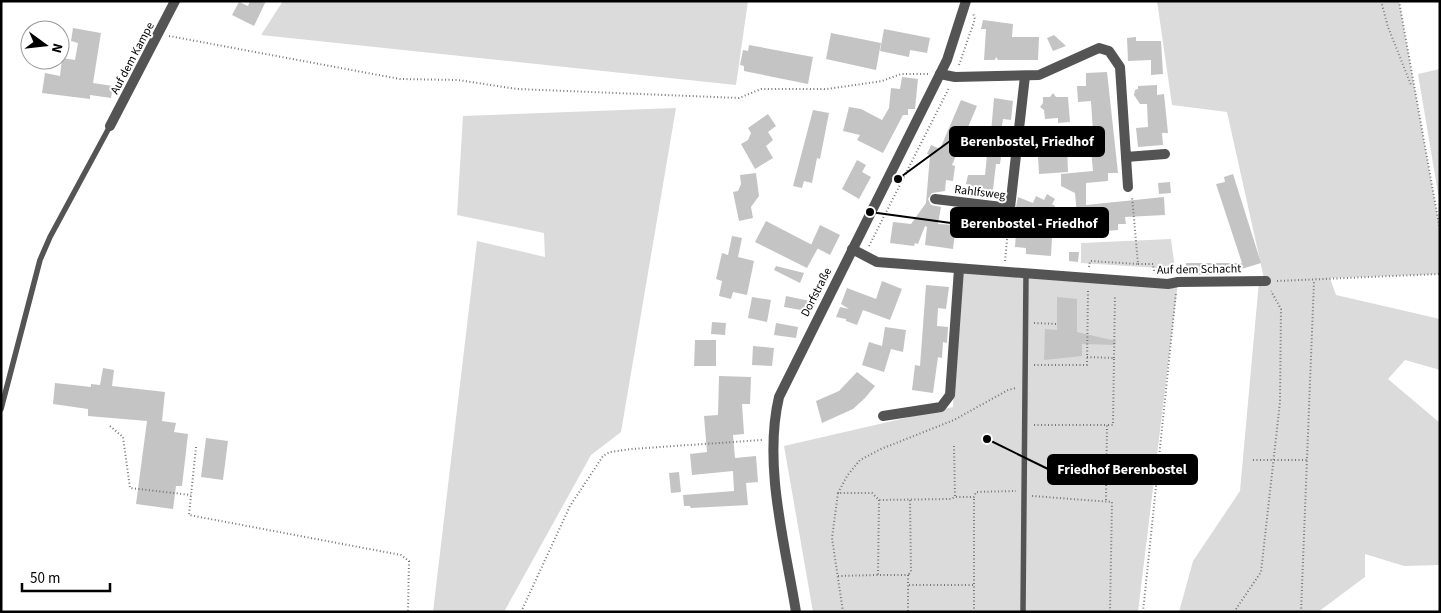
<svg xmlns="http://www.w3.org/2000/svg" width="1441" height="613" viewBox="0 0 1441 613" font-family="'Source Sans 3',sans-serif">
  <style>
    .green { fill: #dbdbdb }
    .building { fill: #c4c4c4 }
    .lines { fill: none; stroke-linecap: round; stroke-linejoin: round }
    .path { stroke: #767676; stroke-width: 2; stroke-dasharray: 1 2.5; stroke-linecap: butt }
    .service { stroke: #545454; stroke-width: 5.5 }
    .minor { stroke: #545454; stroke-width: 10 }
    .tertiary { stroke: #545454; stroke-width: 10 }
    .labels { text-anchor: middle; stroke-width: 4; stroke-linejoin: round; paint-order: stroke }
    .street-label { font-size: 12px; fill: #000; stroke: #fff }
    .leader { fill: none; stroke: #000; stroke-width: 2 }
    .callout-dot { fill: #000; stroke: #fff; stroke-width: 2 }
    .callout { fill: #000; stroke: #000; stroke-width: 2 }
    .callout-label { font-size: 14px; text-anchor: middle; font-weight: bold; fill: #fff }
  </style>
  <rect width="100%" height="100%" fill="#fff"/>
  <g class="green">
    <polygon points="283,1 748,1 736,85 261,35"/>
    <polygon points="1157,1 1399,1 1440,230 1440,274 1330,278 1336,295 1440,319 1440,370 1405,360 1388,379 1440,423 1440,565 1404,566 1365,554 1365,577 1318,612 1179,612 1193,561 1240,491 1259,281 1265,283 1227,112 1172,105"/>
    <polygon points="1440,69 1440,205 1418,74"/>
    <polygon points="676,108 621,432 591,455 504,612 433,612 477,241 545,257 544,233 457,215 463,116"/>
    <polygon points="1171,239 1175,269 1081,263 1081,243"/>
    <polygon points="959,269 1178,282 1138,612 813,612 784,446 953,407"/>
  </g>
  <g class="building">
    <polygon points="250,1 266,1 254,26 232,15 239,2 248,6"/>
    <polygon points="983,20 1013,24 1012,37 1039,37 1038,60 998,60 996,57 995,60 984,60 986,29 981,29"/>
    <polygon points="73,28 101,33 93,83 113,86 111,98 90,95 90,99 42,93 45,73 60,76 62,58 75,60 78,43 71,41"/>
    <polygon points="884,29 930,38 927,53 910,50 909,57 880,51"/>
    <polygon points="831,33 881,43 876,70 826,59"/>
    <polygon points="1054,35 1066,46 1053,51 1047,38"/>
    <polygon points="1136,37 1136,41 1161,41 1163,74 1151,75 1151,60 1128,61 1127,38"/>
    <polygon points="749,45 813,57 808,84 744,71 744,66 740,65 743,50 748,51"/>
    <polygon points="1107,72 1118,173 1108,173 1108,181 1086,183 1086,205 1164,197 1165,215 1125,217 1126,224 1118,224 1118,230 1107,231 1105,225 1078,227 1075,193 1061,186 1061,174 1093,171 1091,150 1094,149 1091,101 1078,102 1077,86 1086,86 1086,73"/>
    <polygon points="902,77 918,79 915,109 908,109 908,115 903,115 883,153 857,140 860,135 843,131 849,107 861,109 882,120 889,108 891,88 900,89"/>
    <polygon points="1157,85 1157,95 1164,94 1168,133 1162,133 1163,145 1138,147 1136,128 1148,127 1147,104 1140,104 1134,95 1135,90 1138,89 1138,86"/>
    <polygon points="1053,93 1056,97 1068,97 1070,122 1058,123 1058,118 1045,119 1044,110 1040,107 1043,103 1043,97 1050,97"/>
    <polygon points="994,98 1013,101 1011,120 1003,119 1000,140 1009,141 1008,150 1007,157 1001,157 1000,164 996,164 992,198 973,196 973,186 966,184 968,175 985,175 987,155 989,155"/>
    <polygon points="961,100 977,106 952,165 955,166 953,181 946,180 945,191 932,193 928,199 931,205 941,207 938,224 956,225 953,249 925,245 927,227 925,226 918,244 915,243 914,246 890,243 893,222 911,224 926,203 930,155 927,154 931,145 940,149"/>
    <polygon points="813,110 829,113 820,159 817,158 812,183 804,181 802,188 793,186"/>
    <polygon points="768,114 776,126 768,132 773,140 766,146 773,158 755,169 741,144 748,140 751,133 748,128"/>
    <polygon points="1067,146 1068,172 1039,174 1038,156 1051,155 1051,148"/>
    <polygon points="857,160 866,165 862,172 871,177 859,199 842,189"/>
    <polygon points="756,173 759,196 751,207 753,218 739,221 733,192 738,191 741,184 740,175"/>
    <polygon points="1233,174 1261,263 1235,271 1235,274 1186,275 1186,263 1242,263 1216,184 1225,182 1224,177"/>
    <polygon points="1170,182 1171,193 1159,194 1158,183"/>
    <polygon points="1047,194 1055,199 1052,204 1055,206 1047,222 1023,209 1014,228 1012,227 1018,197 1033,203 1036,196 1044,200"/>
    <polygon points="766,221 818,248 807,268 755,242"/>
    <polygon points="820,225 840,235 830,255 811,245"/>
    <polygon points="1016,232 1052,237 1051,256 1026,254 1026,248 1015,247"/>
    <polygon points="732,236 742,238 738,257 754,261 747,295 733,292 731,299 719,296 722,281 716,279 722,253 728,255"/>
    <polygon points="1069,252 1079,252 1078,262 1069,261"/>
    <polygon points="776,266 804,273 800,283 774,270"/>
    <polygon points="882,281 902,289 890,320 863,310 857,325 846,321 846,319 836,317 840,307 849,309 841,304 847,288 876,299"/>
    <polygon points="926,285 949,287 946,309 938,308 937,326 948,327 947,343 943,342 942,358 938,357 933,393 912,390 915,365 920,366"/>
    <polygon points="786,296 810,301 807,311 784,307"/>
    <polygon points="752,297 771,300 767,322 748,318"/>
    <polygon points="1057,297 1077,299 1077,332 1116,341 1115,345 1082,344 1082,356 1044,360 1045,329 1057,330"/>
    <polygon points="712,322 726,323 725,335 711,334"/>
    <polygon points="776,323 798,327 796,338 774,335"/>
    <polygon points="885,327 906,330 903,352 891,349 884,372 862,365 869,342 882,346"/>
    <polygon points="695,340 716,340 716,366 694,366"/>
    <polygon points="753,346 774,348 772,366 752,365"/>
    <polygon points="103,368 114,370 112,386 165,392 162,421 176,423 174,432 188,434 182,486 176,486 173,509 136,504 147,421 88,416 88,409 53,404 55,383 91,387 91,384 100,385"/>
    <polygon points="857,372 875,386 865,398 853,409 822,423 816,401 839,391"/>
    <polygon points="719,376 751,377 750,404 742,404 744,434 733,435 735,458 756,456 758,482 746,483 748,505 691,508 690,506 684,506 683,495 734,491 733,471 692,475 690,454 707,452 704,416 718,415"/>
    <polygon points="206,438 228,441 223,480 201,477"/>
    <polygon points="679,472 681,492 671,493 669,473"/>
  </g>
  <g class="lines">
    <g class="path">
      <polyline points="1381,1 1388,27 1411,85"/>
      <polyline points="1399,1 1440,230"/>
      <polyline points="169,36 400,79 458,80 517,89 739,98 761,89 827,89 882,81 901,74 928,74"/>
      <polyline points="959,65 975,19 973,13"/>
      <polyline points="869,246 949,88"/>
      <polyline points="1005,261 1009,219"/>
      <polyline points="1138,264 1153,264 1154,271"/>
      <polyline points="1089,267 1090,261 1138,264 1132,196"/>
      <polyline points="1277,281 1440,274"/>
      <polyline points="1034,323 1057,324"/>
      <polyline points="1087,357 1114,358 1113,425 1107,425"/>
      <polyline points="1114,358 1115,295"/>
      <polyline points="1034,365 1087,365 1088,290"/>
      <polyline points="1034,425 1107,425 1106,501"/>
      <polyline points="110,426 123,437 130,488 191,495"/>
      <polyline points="954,446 955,497"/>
      <polyline points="196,447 189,515 401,555 409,561 408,612"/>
      <polyline points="1253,460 1307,460"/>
      <polyline points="838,493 847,476 860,460 881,449 954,420 1008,390 1016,388"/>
      <polyline points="1032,496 1112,502 1110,612"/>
      <polyline points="879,500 878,575 908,575 908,612"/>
      <polyline points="909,574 911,572 910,500"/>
      <polyline points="838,576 878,575"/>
      <polyline points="909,585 974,585"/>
      <polyline points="521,612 570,506 603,456 610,452 631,449 762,440"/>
      <polyline points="843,612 832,538 838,493 872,493 879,500 951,499 955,497 974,497 976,492 1016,491"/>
      <polyline points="974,612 974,497"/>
      <polyline points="1143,612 1176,293"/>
      <polyline points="1234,612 1261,572 1280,402 1281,309 1271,291"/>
      <polyline points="1301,612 1314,281"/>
    </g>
    <g class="service">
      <polyline points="1,409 40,260 50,237 110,126"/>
      <polyline points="1023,612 1026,275"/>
    </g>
    <g class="minor">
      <polyline points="940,74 955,77 1039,75 1099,48 1109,51 1120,67 1126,157 1165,154"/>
      <polyline points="110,126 175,1"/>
      <polyline points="1126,157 1128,187"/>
      <polyline points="935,199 1010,208 1025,76"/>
      <polyline points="852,249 877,262 1168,284 1178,282 1266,281"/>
      <polyline points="883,416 941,407 950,395 959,269"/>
    </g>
    <path class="tertiary" d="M796,612C785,544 763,465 779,397L947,60L966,1"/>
  </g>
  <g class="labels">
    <g class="street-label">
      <text transform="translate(132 58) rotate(-62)" y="4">Auf dem Kampe</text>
      <text transform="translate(980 192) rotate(7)" y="4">Rahlfsweg</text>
      <text transform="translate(1199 269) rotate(-1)" y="4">Auf dem Schacht</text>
      <text transform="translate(816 292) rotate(-63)" y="4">Dorfstraße</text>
    </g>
  </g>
  <path class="leader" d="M898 179L950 141M870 212L951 223M987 439L1048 469"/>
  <g class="callout-dot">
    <circle cx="898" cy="179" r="5"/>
    <circle cx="870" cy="212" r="5"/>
    <circle cx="987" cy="439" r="5"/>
  </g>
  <g class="callout">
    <rect x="950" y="127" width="154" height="29" rx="5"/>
    <rect x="951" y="208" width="157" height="29" rx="5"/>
    <rect x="1048" y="455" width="149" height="29" rx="5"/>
  </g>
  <g class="callout-label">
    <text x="1027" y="146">Berenbostel, Friedhof</text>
    <text x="1029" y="228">Berenbostel - Friedhof</text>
    <text x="1122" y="474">Friedhof Berenbostel</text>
  </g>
  <rect width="1441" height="613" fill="none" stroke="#000000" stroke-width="5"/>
  <g transform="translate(45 45) rotate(105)"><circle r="24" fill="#ffffff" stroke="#999999"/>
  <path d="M0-4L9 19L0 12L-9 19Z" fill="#000000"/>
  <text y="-8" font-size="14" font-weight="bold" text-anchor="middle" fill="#000000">N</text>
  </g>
  <path d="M22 583v8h88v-8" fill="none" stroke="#000000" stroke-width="2.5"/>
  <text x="30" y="583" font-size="15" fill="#000000" stroke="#ffffff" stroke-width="4" paint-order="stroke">50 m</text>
</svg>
